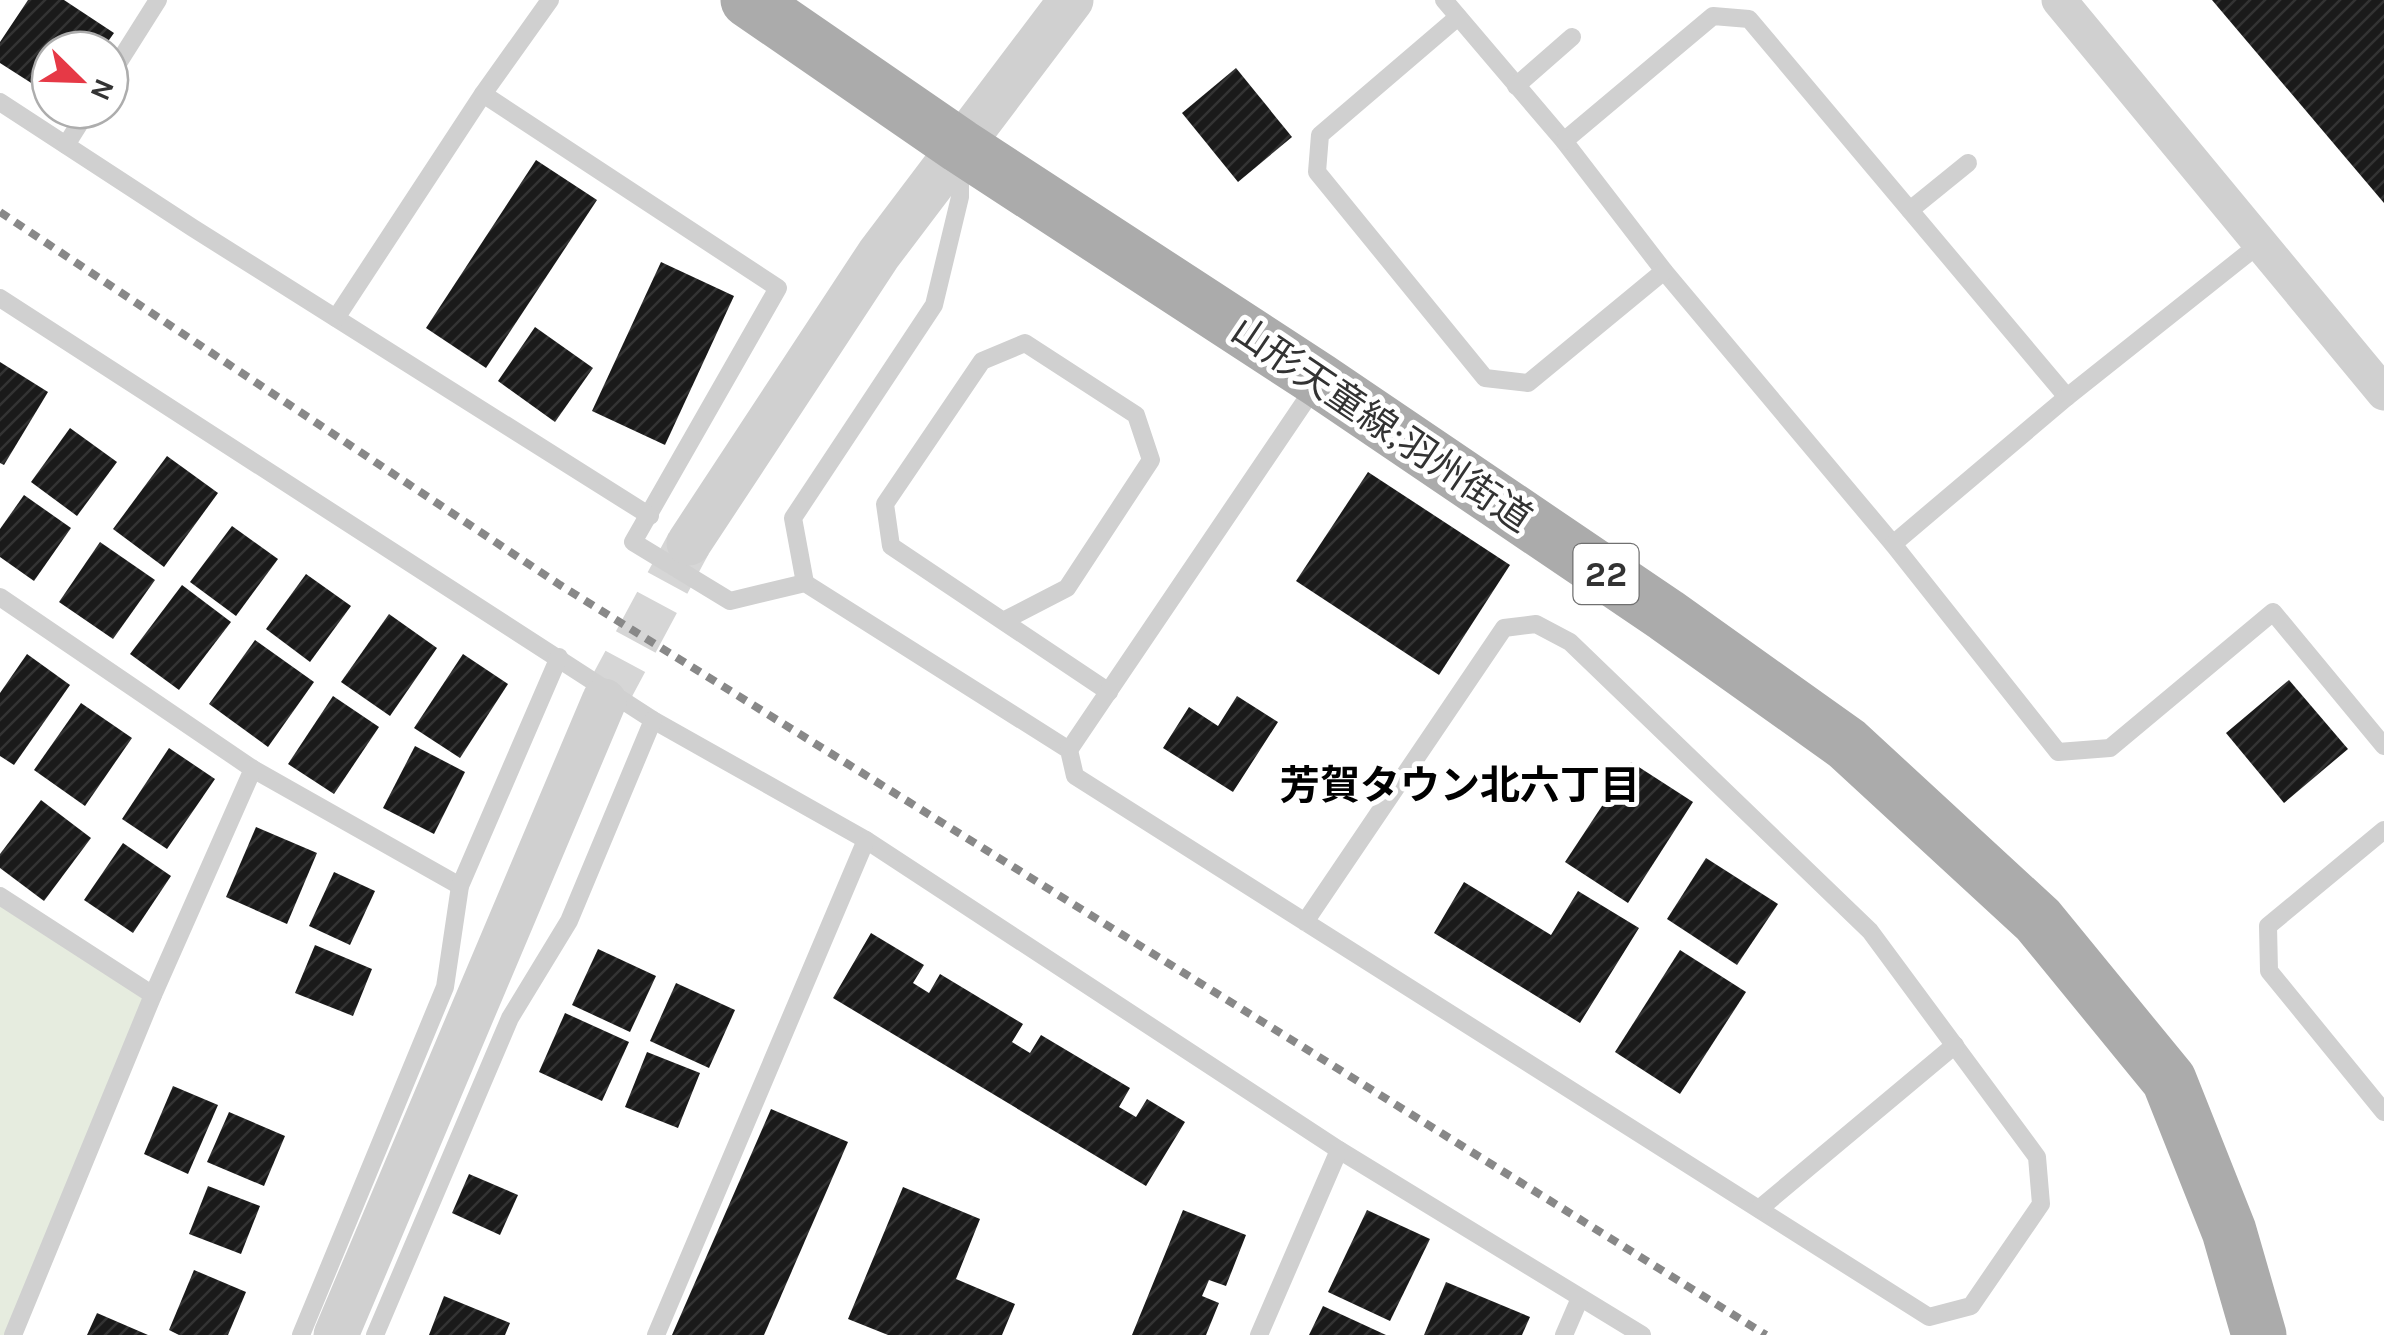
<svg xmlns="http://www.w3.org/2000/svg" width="2384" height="1335" viewBox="0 0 2384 1335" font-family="Karla,'Noto Sans JP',sans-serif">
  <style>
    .park { fill: #e6ecdf }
    .building { fill: url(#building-hatch) }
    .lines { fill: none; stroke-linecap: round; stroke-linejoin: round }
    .tertiary-tunnel { stroke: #d6d6d6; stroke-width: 45; stroke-dasharray: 45 22; stroke-linecap: butt }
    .service { stroke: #d0d0d0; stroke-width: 18 }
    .minor { stroke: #d0d0d0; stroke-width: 35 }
    .tertiary { stroke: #d0d0d0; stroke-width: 45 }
    .primary { stroke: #ababab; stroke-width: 55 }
    .rail { stroke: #888; stroke-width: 8; stroke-dasharray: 10 8; stroke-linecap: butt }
    .labels { text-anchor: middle; stroke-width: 10; stroke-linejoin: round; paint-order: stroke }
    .shield { fill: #fff; stroke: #707070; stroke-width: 2.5 }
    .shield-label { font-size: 35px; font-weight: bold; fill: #333 }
    .street-label { font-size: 38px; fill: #333; stroke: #fff }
    .neighbourhood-label { font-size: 40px; font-weight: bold; fill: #000; stroke: #fff }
  </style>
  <defs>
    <pattern id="building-hatch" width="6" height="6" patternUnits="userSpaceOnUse" patternTransform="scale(2.5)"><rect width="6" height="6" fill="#1a1a1a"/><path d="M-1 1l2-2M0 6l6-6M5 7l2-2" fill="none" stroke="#333"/></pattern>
  </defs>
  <rect width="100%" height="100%" fill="#fff"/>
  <polygon class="park" points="0,896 153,995 13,1335 0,1335"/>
  <g class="building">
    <polygon points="28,0 64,0 114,33 102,50 50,50 50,95 0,63 0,42"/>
    <polygon points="2212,0 2384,0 2384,203"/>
    <polygon points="1236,68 1292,137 1238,182 1182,113"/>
    <polygon points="536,160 597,200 486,368 426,328"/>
    <polygon points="661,262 734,296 665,445 592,411"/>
    <polygon points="535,327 593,368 555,422 498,381"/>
    <polygon points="0,362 48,392 4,465 0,463"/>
    <polygon points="70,428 117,462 77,516 31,482"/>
    <polygon points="167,456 218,493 164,567 113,529"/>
    <polygon points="1368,472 1510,565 1439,675 1296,581"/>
    <polygon points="24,495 71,528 34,581 0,557 0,529"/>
    <polygon points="232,526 278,559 236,616 190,582"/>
    <polygon points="100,542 155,580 113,639 59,602"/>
    <polygon points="306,574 351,606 310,662 266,629"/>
    <polygon points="182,585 231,622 179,690 130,654"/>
    <polygon points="389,614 437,648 390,716 341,682"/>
    <polygon points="255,640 314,682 268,747 209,704"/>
    <polygon points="27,654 70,685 14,765 0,756 0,693"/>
    <polygon points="463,654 508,684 460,758 414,728"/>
    <polygon points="2289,680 2348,749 2284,803 2226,733"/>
    <polygon points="333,696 379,727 334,794 288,764"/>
    <polygon points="1237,696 1278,722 1233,792 1163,748 1189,707 1218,726"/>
    <polygon points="81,703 132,738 85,806 34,770"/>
    <polygon points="415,746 465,772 434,834 383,808"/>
    <polygon points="169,748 215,779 167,849 122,819"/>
    <polygon points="1631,762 1693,802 1628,903 1565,862"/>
    <polygon points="41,800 91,838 44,901 0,868 0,854"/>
    <polygon points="256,827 317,853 287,924 226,897"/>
    <polygon points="123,843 171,876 133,933 84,900"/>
    <polygon points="1706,858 1778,904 1737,965 1667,919"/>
    <polygon points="334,872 375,891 350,945 309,926"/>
    <polygon points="1464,882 1551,935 1578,891 1639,928 1580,1023 1434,933"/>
    <polygon points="871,933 924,965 913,983 929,993 940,974 1023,1024 1012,1042 1030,1053 1041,1035 1130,1088 1119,1107 1136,1117 1147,1099 1185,1122 1146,1186 833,998"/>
    <polygon points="315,945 372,969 353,1016 295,993"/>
    <polygon points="598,949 656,976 630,1032 572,1005"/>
    <polygon points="1680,950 1746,992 1680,1094 1615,1052"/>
    <polygon points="676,983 735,1010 709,1068 650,1041"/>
    <polygon points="565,1013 629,1042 602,1101 539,1072"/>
    <polygon points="647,1052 700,1073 678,1128 625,1107"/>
    <polygon points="173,1086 218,1105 188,1174 144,1154"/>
    <polygon points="771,1109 848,1142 764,1335 672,1335"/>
    <polygon points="229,1112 285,1136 264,1186 207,1162"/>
    <polygon points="469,1174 518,1195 500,1235 452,1213"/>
    <polygon points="208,1186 260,1206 241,1254 189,1234"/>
    <polygon points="903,1187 980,1219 956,1279 1015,1304 1002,1335 888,1335 848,1319"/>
    <polygon points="1183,1210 1246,1235 1226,1286 1209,1280 1202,1296 1219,1303 1206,1335 1132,1335"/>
    <polygon points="1367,1210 1430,1239 1390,1321 1328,1292"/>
    <polygon points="194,1270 246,1292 228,1335 179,1335 169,1330"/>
    <polygon points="1446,1282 1530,1317 1522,1335 1424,1335"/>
    <polygon points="444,1296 510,1323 505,1335 429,1335"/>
    <polygon points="1323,1306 1386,1335 1309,1335"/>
    <polygon points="97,1313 148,1335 87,1335"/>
  </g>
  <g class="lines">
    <polyline class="tertiary-tunnel" points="604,701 689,543"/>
    <g class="service">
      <polyline points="550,0 483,94 778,288 633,542 730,601 805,583 1069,750 1075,776 1929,1317 1971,1306 2041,1204 2037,1157 1870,931 1570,642 1536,624 1504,628 1305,922"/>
      <polyline points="1444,0 1564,141 1664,271 1893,544 2058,752 2110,748 2273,612 2384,746"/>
      <polyline points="1458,17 1320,135 1317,172 1485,378 1528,383 1664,271"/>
      <polyline points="110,76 158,0"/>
      <polyline points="1516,86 1572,37"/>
      <polyline points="0,102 193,228 650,516"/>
      <polyline points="1564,141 1713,16 1749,19 2067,397"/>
      <polyline points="66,145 88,110"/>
      <polyline points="1910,210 1968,163"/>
      <polyline points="0,298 653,720 866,840 1339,1150 1642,1335"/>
      <polyline points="336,318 483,94"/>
      <polyline points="1893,544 2067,397 2262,242"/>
      <polyline points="805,583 793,518 934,305 960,197 960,161"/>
      <polyline points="0,597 253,769 460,886"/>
      <polyline points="1003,621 1067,588 1151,460 1136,415 1025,343 982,361 885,504 891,546 1109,692"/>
      <polyline points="1069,750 1316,385"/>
      <polyline points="2384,830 2268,926 2269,971 2384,1112"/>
      <polyline points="0,896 153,995"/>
      <polyline points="1759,1209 1955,1045"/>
      <polyline points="13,1335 153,995 253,769"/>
      <polyline points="301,1335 445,987 460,886 559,657"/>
      <polyline points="375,1335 510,1018 569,921 653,720"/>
      <polyline points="656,1335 866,840"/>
      <polyline points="1259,1335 1339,1150"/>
      <polyline points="1564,1335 1580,1298"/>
    </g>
    <polyline class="minor" points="2059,0 2384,393"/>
    <g class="tertiary">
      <polyline points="689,543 879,254 1071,0"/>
      <polyline points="336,1335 604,701"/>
    </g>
    <polyline class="primary" points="748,0 960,146 1319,380 1666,615 1847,744 2038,920 2169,1080 2229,1231 2259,1335"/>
    <polyline class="rail" points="0,212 560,585 1766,1335"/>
  </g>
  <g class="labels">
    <rect class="shield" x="1573.5" y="544" width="65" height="60" rx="8"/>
    <g class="shield-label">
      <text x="1606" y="586">22</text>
    </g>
    <g class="street-label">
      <text transform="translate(1382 424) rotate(34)" y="13">山形天童線;羽州街道</text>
    </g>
    <g class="neighbourhood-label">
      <text x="1460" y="799">芳賀タウン北六丁目</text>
    </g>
  </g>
  <g transform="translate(80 80) rotate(113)"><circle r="48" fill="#ffffff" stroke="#adadad" stroke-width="2.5"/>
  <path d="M0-8L18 38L0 25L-18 38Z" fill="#e63946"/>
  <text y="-15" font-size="28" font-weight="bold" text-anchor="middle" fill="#333333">N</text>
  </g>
</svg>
